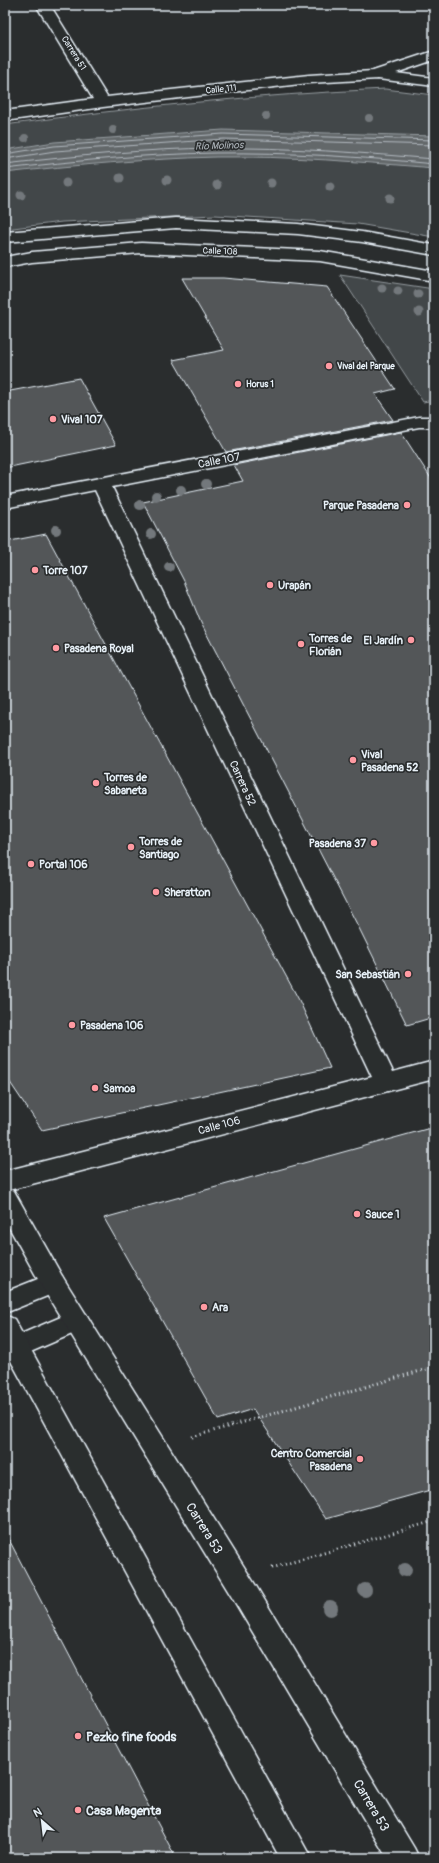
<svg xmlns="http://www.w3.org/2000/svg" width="439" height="1863" viewBox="0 0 439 1863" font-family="Pangolin,sans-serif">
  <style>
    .green { fill: #424648; stroke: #959ca0 }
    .water { fill: #63686b; stroke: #989fa3 }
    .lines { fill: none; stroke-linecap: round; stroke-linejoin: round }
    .shore { stroke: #b3bac0; stroke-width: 1 }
    .building { fill: #535759; stroke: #e8f1f8 }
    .minor-casing { stroke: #e8f1f8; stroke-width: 3 }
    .major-casing { stroke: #e8f1f8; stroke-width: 3 }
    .path { stroke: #e8f1f8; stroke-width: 3; stroke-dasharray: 1 3.5; stroke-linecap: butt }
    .minor { fill: #2a2d2e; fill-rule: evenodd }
    .major { fill: #2a2d2e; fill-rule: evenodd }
    .tree { fill: #73787b }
    .poi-dot { fill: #ff9aa2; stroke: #2a2d2e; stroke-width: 1.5 }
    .labels { text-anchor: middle; stroke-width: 3.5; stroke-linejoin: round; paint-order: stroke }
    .far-street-label { font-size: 9px; fill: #e8f1f8; stroke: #2a2d2e }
    .far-poi-label { font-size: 9px; font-weight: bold; fill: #e8f1f8; stroke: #2a2d2e; text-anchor: start }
    .far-water-label { font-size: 10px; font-style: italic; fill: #acb3b9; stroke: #2a2d2e }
    .poi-label { font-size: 11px; font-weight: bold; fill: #e8f1f8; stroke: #2a2d2e; text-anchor: start }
    .street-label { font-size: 11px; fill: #e8f1f8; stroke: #2a2d2e }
    .near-street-label { font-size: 13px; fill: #e8f1f8; stroke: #2a2d2e }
    .near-poi-label { font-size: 13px; font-weight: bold; fill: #e8f1f8; stroke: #2a2d2e; text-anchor: start }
  </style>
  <rect width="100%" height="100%" fill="#2a2d2e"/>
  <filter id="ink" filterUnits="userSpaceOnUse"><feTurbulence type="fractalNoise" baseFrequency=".025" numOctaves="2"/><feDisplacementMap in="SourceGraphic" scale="8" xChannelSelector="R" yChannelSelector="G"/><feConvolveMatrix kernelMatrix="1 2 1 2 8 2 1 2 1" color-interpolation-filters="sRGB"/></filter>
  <g filter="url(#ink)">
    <g class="green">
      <path d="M385,89L434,95V237L358,224L215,215L62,222L5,229V125C131,107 257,95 385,89Z"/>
      <polygon points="340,275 434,289 434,400 423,402"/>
    </g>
    <path class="water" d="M223,130L434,136V168C362,162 289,156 216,157C146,159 75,165 5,173V150L54,142Z"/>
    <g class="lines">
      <g class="shore">
        <polyline points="5,154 54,146 223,134 434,140"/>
        <polyline points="5,159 55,151 224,139 434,145"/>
        <path d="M5,164C75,156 146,149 216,148C289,147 362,153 434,159"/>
        <path d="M5,169C75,161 146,154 216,153C289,152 362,157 434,164"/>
      </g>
    </g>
    <g class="building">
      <polygon points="182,278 223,278 327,287 395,389 375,394 393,420 226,452 173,360 224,350"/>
      <polygon points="79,378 116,445 5,468 5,392"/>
      <polygon points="401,432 434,483 434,1017 407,1025 360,930 201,623 184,581 143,502 243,481 234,465"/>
      <polygon points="46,534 299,1000 330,1068 42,1130 5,1075 5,542"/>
      <polygon points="434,1127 434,1489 326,1519 253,1409 218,1420 104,1218"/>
      <polygon points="5,1532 101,1716 176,1858 5,1858"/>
    </g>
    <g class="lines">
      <defs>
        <g id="minor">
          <polygon points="36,5 50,5 107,97 309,75 373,71 434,51 434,60 396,73 434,78 434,86 378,79 309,83 103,107 5,121 5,111 93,99"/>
          <polygon points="176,218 298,224 362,232 434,245 434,255 362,242 298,234 176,228 5,242 5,232"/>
          <polygon points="141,243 320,251 434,271 434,281 320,261 141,253 32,262 5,267 5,257 32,252"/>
          <polygon points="419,417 434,417 434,427 419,427 112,487 393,1072 434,1061 434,1079 5,1191 5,1171 372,1077 95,490 5,508 5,496"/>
          <polygon points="53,1273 62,1276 65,1283 62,1290 5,1313 5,1292"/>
          <polygon points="77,1310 86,1314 90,1321 86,1328 5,1363 5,1341"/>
        </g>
        <g id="major">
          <polygon points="5,1188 14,1191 62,1276 256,1586 414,1848 419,1858 387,1858 236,1604 44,1290 5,1220"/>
          <polygon points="5,1315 14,1319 311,1858 280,1858 5,1350"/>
        </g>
      </defs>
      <use href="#minor" class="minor-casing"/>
      <use href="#major" class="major-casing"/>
      <g class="path">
        <polyline points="192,1437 434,1367"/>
        <polyline points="272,1568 434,1521"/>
      </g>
      <use href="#minor" class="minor"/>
      <use href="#major" class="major"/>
    </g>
    <g class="tree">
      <circle cx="266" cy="116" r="4"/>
      <circle cx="369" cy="118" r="4"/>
      <circle cx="113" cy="130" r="4"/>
      <circle cx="25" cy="138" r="4"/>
      <circle cx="120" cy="178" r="4.5"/>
      <circle cx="167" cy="180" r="4.5"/>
      <circle cx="66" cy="183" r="4.5"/>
      <circle cx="271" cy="183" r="4.5"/>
      <circle cx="217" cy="185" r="4.5"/>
      <circle cx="330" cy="187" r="4.5"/>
      <circle cx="21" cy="195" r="4.5"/>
      <circle cx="390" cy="198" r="4.5"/>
      <circle cx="382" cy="288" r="4.5"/>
      <circle cx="398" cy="291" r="4.5"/>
      <circle cx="418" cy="294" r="4.5"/>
      <circle cx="419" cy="312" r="4.5"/>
      <circle cx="206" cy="484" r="5"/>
      <circle cx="181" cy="490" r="5"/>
      <circle cx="156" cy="496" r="5"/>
      <circle cx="140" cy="505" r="5"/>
      <circle cx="56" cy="530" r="5"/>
      <circle cx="151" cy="534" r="5"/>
      <circle cx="169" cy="567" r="5"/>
      <circle cx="405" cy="1570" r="7"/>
      <circle cx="365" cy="1590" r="7"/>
      <circle cx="330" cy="1608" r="8"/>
    </g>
  </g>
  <g class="poi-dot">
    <circle cx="329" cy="366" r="4"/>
    <circle cx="238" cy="384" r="4"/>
    <circle cx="53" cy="419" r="4"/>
    <circle cx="407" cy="505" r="4"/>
    <circle cx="35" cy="570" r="4"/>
    <circle cx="270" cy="585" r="4"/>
    <circle cx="411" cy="640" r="4"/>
    <circle cx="301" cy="644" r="4"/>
    <circle cx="56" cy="648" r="4"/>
    <circle cx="353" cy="760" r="4"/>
    <circle cx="96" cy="783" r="4"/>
    <circle cx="374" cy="843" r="4"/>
    <circle cx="131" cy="847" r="4"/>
    <circle cx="31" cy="864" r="4"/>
    <circle cx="156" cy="892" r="4"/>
    <circle cx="408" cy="974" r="4"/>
    <circle cx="72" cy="1025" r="4"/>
    <circle cx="95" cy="1088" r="4"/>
    <circle cx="357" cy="1214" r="4"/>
    <circle cx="204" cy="1307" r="4"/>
    <circle cx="360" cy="1459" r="4"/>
    <circle cx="78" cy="1736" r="4"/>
    <circle cx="78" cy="1810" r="4"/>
  </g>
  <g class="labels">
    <g class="far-street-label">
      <text transform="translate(74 53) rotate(58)" y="3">Carrera 51</text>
      <text transform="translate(221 89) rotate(-6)" y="3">Calle 111</text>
      <text transform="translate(220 251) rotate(2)" y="3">Calle 108</text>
    </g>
    <g class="far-poi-label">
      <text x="337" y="369">Vival del Parque</text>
      <text x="246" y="387">Horus 1</text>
    </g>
    <g class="far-water-label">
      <text transform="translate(219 145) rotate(-2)" y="4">Río Molinos</text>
    </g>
    <g class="poi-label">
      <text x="61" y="423">Vival 107</text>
      <text x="399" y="509" text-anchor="end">Parque Pasadena</text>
      <text x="43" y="574">Torre 107</text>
      <text x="278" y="589">Urapán</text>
      <text x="309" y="642">Torres de<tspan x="309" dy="13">Florián</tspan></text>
      <text x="403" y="644" text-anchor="end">El Jardín</text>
      <text x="64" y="652">Pasadena Royal</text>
      <text x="361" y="758">Vival<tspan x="361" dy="13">Pasadena 52</tspan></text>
      <text x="104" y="781">Torres de<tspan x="104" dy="13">Sabaneta</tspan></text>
      <text x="139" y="845">Torres de<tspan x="139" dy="13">Santiago</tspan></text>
      <text x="366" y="847" text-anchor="end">Pasadena 37</text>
      <text x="39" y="868">Portal 106</text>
      <text x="164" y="896">Sheratton</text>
      <text x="400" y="978" text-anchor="end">San Sebastián</text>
      <text x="80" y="1029">Pasadena 106</text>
      <text x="103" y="1092">Samoa</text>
      <text x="365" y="1218">Sauce 1</text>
      <text x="212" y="1311">Ara</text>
      <text x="352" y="1457" text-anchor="end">Centro Comercial<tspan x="352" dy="13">Pasadena</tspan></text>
    </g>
    <g class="street-label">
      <text transform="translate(219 460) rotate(-11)" y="4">Calle 107</text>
      <text transform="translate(243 783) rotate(65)" y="4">Carrera 52</text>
      <text transform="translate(219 1125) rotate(-15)" y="4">Calle 106</text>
    </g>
    <g class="near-street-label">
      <text transform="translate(205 1528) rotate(58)" y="5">Carrera 53</text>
      <text transform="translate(372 1805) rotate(59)" y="5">Carrera 53</text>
    </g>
    <g class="near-poi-label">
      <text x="86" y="1741">Pezko fine foods</text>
      <text x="86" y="1815">Casa Magenta</text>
    </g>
  </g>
  <rect width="439" height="1863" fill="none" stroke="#2a2d2e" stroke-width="20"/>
  <rect x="10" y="10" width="419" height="1843" fill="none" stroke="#e8f1f8" stroke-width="1.5" filter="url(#ink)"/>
  <g transform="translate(42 1821) rotate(332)" stroke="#2a2d2e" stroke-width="3" paint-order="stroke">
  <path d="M0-3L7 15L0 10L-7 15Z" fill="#e8f1f8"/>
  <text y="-6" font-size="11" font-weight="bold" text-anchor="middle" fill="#e8f1f8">N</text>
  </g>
</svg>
